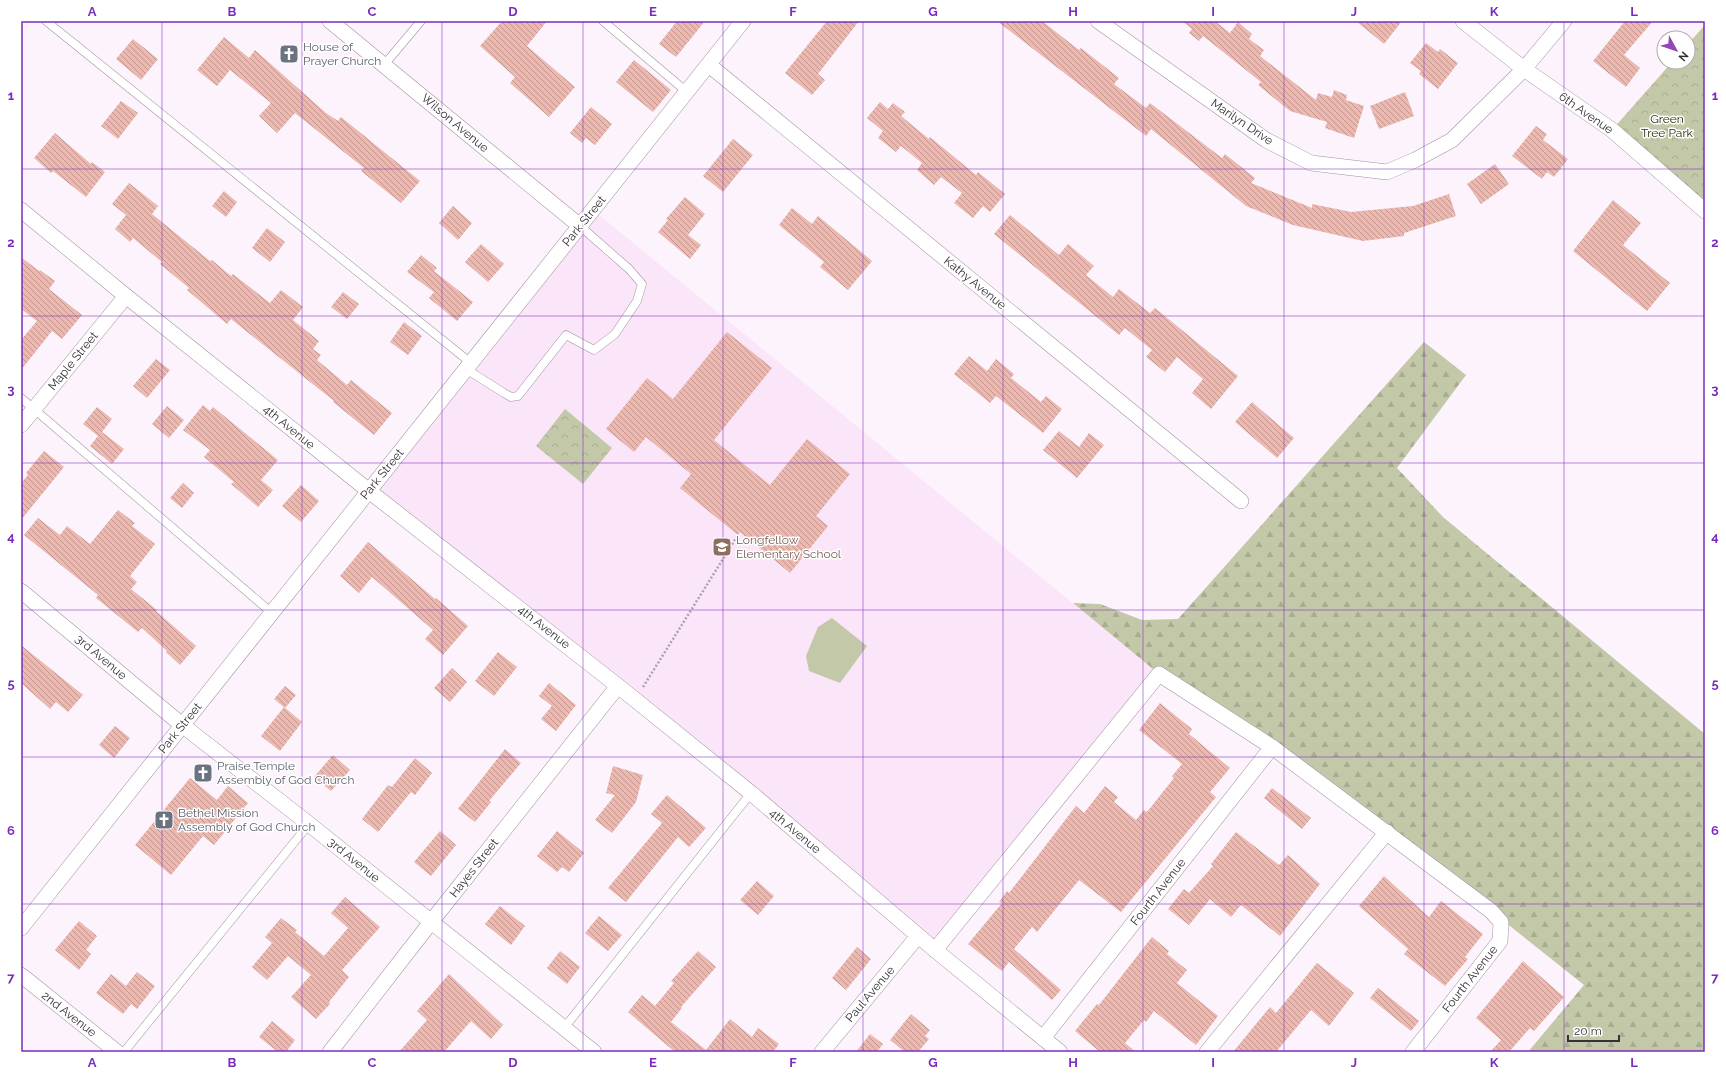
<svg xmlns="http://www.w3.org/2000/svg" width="1726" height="1073" viewBox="0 0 1726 1073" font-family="Raleway,sans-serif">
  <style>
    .built { fill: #fbe5f9 }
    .grass { fill: #c3c8a8 }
    .forest { fill: url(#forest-firs) }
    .park { fill: url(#park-crowns) }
    .building { fill: url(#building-back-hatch) }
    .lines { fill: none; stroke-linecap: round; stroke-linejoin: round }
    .lane-casing { stroke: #a192a0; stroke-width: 9 }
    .street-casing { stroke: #a192a0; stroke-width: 16 }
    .path { stroke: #aba3aa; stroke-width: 2.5; stroke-dasharray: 2 2; stroke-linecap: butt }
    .lane { stroke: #fff; stroke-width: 8 }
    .street { stroke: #fff; stroke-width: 15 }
    .grid { fill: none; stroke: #7b2cbf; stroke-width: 1; stroke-opacity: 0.55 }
    .labels { text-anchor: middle; stroke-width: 3; stroke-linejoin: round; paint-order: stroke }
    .worship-label { font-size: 12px; fill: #5b616d; stroke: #fff; text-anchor: start }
    .street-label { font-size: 12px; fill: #373137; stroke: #fff }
    .park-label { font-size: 12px; fill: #282c07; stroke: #fff }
    .education-label { font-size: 12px; fill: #785e54; stroke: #fff; text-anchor: start }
    .neatline { fill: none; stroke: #7b2cbf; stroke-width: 1.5 }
    .grid-label { font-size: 13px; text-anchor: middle; font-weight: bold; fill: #7b2cbf }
  </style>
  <defs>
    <pattern id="forest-firs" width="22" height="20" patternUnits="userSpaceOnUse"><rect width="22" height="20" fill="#c3c8a8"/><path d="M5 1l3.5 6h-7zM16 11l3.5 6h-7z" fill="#a8ac91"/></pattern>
    <pattern id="park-crowns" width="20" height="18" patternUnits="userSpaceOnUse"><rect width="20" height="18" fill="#c3c8a8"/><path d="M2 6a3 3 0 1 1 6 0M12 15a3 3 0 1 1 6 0" fill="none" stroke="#a8ac91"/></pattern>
    <pattern id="building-back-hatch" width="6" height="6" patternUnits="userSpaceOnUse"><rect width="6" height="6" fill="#ecb8af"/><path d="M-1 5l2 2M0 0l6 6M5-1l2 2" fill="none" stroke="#c0968f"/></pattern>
  </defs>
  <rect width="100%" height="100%" fill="#fdf3fc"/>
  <polygon class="built" points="593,210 1159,674 935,950 369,491"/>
  <polygon class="grass" points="832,618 867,646 840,683 809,671 806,656 818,627"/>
  <polygon class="forest" points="1424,342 1466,375 1397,468 1443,517 1705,734 1705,1052 1528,1052 1584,985 1491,911 1159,674 1073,603 1100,604 1142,620 1178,619"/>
  <g class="park">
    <polygon points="1705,25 1705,211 1612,130 1672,62 1688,62 1688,44"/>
    <polygon points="565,409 612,448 583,484 536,446"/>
  </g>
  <g class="building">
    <polygon points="502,21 547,21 527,46 575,87 549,117 510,83 515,77 480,46"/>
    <polygon points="677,21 705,21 676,57 659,44"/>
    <polygon points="827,21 859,21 818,74 825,80 812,95 785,73"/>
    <polygon points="997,21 1042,21 1079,50 1081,48 1119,78 1114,84 1146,108 1150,103 1222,158 1225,154 1255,178 1251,183 1312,208 1312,204 1351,212 1413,206 1449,194 1456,216 1404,233 1404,236 1363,241 1293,225 1246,206 1151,129 1146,136"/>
    <polygon points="1182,21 1215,21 1230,33 1238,22 1252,34 1249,39 1264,50 1260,56 1316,100 1318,93 1332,97 1334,90 1347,95 1346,100 1364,106 1354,138 1325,128 1327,122 1290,111 1258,85 1261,82 1203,36 1199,41 1189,33 1192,29"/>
    <polygon points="1356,21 1402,21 1384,44"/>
    <polygon points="1625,21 1653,21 1624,55 1640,68 1626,87 1593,61"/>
    <polygon points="224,37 249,58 255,50 326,113 338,121 341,117 420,181 401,203 361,171 364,168 295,113 277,133 259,116 271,103 230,70 217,86 197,70"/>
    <polygon points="133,39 158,59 141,80 116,59"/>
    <polygon points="1426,43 1438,52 1440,49 1458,63 1438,89 1419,74 1421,71 1410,63"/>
    <polygon points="634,60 671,90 653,112 616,82"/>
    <polygon points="1405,92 1414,116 1379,129 1370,106"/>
    <polygon points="121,101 138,113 118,139 101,126"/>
    <polygon points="880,102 888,109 893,103 905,112 901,116 929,139 930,137 976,175 978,172 1005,194 990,212 983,206 973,218 954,203 962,193 941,177 934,185 917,170 922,163 901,146 896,152 878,138 883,131 867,118"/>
    <polygon points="591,107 612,124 595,145 586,138 582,143 570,133"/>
    <polygon points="1536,126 1547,134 1543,140 1568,159 1554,177 1547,172 1542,179 1512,156"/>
    <polygon points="55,133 91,164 92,162 105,172 86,197 53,171 51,173 34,158"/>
    <polygon points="733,139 753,155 723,192 703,176"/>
    <polygon points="1495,164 1509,184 1481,204 1467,184"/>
    <polygon points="129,183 158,206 152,214 210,261 212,260 231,276 233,274 270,303 281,290 303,307 293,320 319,341 313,349 321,355 317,360 347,385 351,380 392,413 374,435 333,402 334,401 231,319 227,324 187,290 189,288 160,264 162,262 133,238 130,242 115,229 126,215 112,204"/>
    <polygon points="224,191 237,202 226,217 212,206"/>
    <polygon points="685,197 705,214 688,235 701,245 690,259 658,232 668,220 666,219"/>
    <polygon points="1613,200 1641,223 1623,245 1670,283 1647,311 1573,251"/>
    <polygon points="453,206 472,223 458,240 439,223"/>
    <polygon points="792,208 812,224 818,216 872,261 848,290 820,267 824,262 779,225"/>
    <polygon points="1010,215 1059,255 1068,244 1094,266 1086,275 1113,297 1119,289 1150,313 1155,308 1238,376 1211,409 1192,393 1203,379 1177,357 1165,372 1146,357 1152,350 1125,328 1119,335 994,234"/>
    <polygon points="267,228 285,242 270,262 252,248"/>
    <polygon points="481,244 504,264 488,282 465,262"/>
    <polygon points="421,255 437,268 434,271 473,302 457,321 429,298 434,292 407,272"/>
    <polygon points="21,257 39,271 40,270 55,281 49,289 82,315 62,339 52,331 21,370 21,340 37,321 21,309"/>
    <polygon points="343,292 359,304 347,319 331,307"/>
    <polygon points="404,322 422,336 408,355 390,342"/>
    <polygon points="727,332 772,368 714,440 770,485 807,439 850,474 816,516 828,526 790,573 740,532 738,535 680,488 691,474 646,437 634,452 606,429 647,378 673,399"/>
    <polygon points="969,356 987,371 996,359 1014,374 1011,378 1041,402 1046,396 1062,409 1043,433 996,396 990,403 954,374"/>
    <polygon points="156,359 170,370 147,398 133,386"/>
    <polygon points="1252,402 1294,438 1277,458 1235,422"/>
    <polygon points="203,405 210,411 213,407 278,460 261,480 273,490 258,507 231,484 234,482 204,457 210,450 183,430"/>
    <polygon points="167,406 184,420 169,438 152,424"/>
    <polygon points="97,407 112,419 102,432 124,449 112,464 90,446 98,436 83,424"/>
    <polygon points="1059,431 1079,447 1089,433 1104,445 1077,478 1043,450"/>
    <polygon points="44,451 64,467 21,520 21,483 28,475 26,473"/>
    <polygon points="183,483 194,493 182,508 170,498"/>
    <polygon points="301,485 319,501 301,522 282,506"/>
    <polygon points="118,510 135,523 132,526 155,544 130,576 137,582 131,589 157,610 156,611 196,646 180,665 166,652 167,651 142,628 138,632 96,598 98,595 24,535 38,518 60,535 67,526 90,544"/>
    <polygon points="368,542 435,599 436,598 468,626 443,655 425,639 433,630 372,577 359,593 340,576"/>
    <polygon points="21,645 83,695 68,712 56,702 50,709 21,683"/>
    <polygon points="498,652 517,667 494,696 475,681"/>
    <polygon points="452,668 467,682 450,702 434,688"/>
    <polygon points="549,683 576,705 556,731 541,719 552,706 539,696"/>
    <polygon points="285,686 296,695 285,708 274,699"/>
    <polygon points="1160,703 1192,729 1189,734 1230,768 1210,792 1216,797 1121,912 1079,880 1037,932 1032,927 1014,949 1061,990 1052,1000 1009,962 1002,971 968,944 1002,903 999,902 1007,891 1009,893 1076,806 1084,813 1105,786 1118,797 1114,802 1136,820 1144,810 1147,812 1174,778 1172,776 1182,764 1139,730"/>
    <polygon points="284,707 302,722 280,751 261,736"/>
    <polygon points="115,726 130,738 114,758 99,745"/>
    <polygon points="505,749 521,763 489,801 491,802 475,822 458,809"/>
    <polygon points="333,755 350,770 331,791 314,777"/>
    <polygon points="415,758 432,773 415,795 411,792 378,832 362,819 388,785 392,787"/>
    <polygon points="613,766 643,775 636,802 612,833 595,820 615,795 606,793"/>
    <polygon points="190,778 217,800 228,786 248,803 214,845 203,836 171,875 135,845"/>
    <polygon points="1272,788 1311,818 1302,829 1264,798"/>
    <polygon points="667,795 706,828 689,847 678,837 626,902 608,888 662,823 651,814"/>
    <polygon points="440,831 456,845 431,876 414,862"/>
    <polygon points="557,831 584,853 569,872 562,867 557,872 537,856"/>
    <polygon points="1236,832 1279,865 1288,855 1320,884 1280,936 1241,905 1231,917 1210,899 1189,925 1168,909 1184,889 1189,893 1213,866 1211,864"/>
    <polygon points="1384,876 1429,917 1441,901 1483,934 1465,957 1468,959 1445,986 1404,954 1408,949 1359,906"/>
    <polygon points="757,881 774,896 758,915 740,900"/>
    <polygon points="345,897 380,927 342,970 349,977 329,1002 330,1004 316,1019 291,997 311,975 288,956 267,980 252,967 272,943 265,937 281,918 297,930 295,932 324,956 348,928 331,913"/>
    <polygon points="500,906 525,926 511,945 485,924"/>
    <polygon points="599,916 622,935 608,951 585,933"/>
    <polygon points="79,921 97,936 86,950 91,954 79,970 55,950"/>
    <polygon points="1152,937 1169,951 1167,954 1187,970 1177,983 1218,1016 1196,1045 1154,1011 1146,1022 1144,1020 1125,1043 1136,1052 1100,1052 1075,1031 1097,1004 1099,1005"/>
    <polygon points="857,947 871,959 846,990 832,978"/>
    <polygon points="560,951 580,967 567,984 547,968"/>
    <polygon points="698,951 716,967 681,1007 682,1008 671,1022 706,1050 730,1019 752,1037 758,1028 779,1044 773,1052 675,1052 628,1012 642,995 655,1006 674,983 671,981"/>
    <polygon points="1523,961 1564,997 1534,1031 1530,1028 1509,1052 1490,1052 1501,1040 1476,1018"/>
    <polygon points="1317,963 1354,993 1329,1026 1311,1010 1276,1052 1233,1052 1270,1007 1276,1013"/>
    <polygon points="137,972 155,986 137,1009 131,1004 123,1014 96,993 111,974 126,986"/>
    <polygon points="449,974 503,1025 491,1039 471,1021 444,1052 399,1052 427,1020 417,1011"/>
    <polygon points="1378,988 1419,1021 1411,1031 1370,998"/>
    <polygon points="911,1014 930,1030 925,1036 929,1039 918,1052 905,1052 890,1040"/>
    <polygon points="272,1021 295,1040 286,1052 278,1052 259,1037"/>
    <polygon points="870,1034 883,1044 877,1052 856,1052"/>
  </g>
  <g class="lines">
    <defs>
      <g id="lane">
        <polyline points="46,21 471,363"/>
        <polyline points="603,21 687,92"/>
        <polyline points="384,65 421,21"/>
        <polyline points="466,369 504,393 511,397 518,396 566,335 594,350 615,334 637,301 642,284 629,269 580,226"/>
        <polyline points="21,398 272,613"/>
        <polyline points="564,1028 751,793"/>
        <polyline points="124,1052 309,824"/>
      </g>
      <g id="street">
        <polyline points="330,21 580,226"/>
        <polyline points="1098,21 1266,140 1311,163 1387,172 1415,160 1452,140 1524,69 1564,21"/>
        <polyline points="1463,21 1524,69 1612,130 1705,211"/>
        <polyline points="709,65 1241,501"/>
        <polyline points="21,210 126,296 369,491 618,686 751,793 935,950 1060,1052"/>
        <polyline points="21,425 126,296"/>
        <polyline points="21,591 182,725 309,824 594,1052"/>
        <polyline points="21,928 743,21"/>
        <polyline points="935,950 1159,674 1272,747 1491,911 1501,922 1500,941 1413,1052"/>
        <polyline points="21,975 117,1052"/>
        <polyline points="1043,1038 1272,747"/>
        <polyline points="330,1052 431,922 618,686"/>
        <polyline points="822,1052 918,936"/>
        <polyline points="1207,1052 1387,832"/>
      </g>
    </defs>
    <use href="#lane" class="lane-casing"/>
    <use href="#street" class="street-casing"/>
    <polyline class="path" points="643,687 738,535"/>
    <use href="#lane" class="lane"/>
    <use href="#street" class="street"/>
  </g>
  <path class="grid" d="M162,21V1052M302,21V1052M442,21V1052M583,21V1052M723,21V1052M863,21V1052M1003,21V1052M1143,21V1052M1284,21V1052M1424,21V1052M1564,21V1052M21,169H1705M21,316H1705M21,463H1705M21,610H1705M21,757H1705M21,904H1705"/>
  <defs>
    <symbol id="church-square" viewBox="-11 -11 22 22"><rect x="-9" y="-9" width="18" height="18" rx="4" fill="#6b7280" stroke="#fff"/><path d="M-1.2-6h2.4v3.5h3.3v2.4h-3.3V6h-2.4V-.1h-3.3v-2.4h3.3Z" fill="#fff"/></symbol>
    <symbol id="school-square" viewBox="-11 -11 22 22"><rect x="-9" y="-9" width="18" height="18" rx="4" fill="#8d6e63" stroke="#fff"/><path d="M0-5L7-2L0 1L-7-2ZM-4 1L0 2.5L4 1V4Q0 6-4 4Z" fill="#fff"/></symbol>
  </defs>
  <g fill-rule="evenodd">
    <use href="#church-square" x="278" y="43" width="22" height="22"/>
    <use href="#school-square" x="711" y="536" width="22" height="22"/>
    <use href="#church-square" x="192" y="762" width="22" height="22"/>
    <use href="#church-square" x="153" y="809" width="22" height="22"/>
  </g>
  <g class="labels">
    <g class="worship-label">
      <text x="303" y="51">House of<tspan x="303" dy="14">Prayer Church</tspan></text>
      <text x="217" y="770">Praise Temple<tspan x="217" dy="14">Assembly of God Church</tspan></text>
      <text x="178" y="817">Bethel Mission<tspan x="178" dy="14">Assembly of God Church</tspan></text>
    </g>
    <g class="street-label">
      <text transform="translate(1586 113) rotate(35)" y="4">6th Avenue</text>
      <text transform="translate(1242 122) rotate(34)" y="4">Marilyn Drive</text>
      <text transform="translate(455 123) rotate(40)" y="4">Wilson Avenue</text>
      <text transform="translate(584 221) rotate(-51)" y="4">Park Street</text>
      <text transform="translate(975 283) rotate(39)" y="4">Kathy Avenue</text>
      <text transform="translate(73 361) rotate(-51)" y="4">Maple Street</text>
      <text transform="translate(289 427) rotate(39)" y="4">4th Avenue</text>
      <text transform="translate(382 474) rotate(-51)" y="4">Park Street</text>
      <text transform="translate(544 627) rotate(38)" y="4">4th Avenue</text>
      <text transform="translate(101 657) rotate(40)" y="4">3rd Avenue</text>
      <text transform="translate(180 728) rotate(-51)" y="4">Park Street</text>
      <text transform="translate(795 831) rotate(40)" y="4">4th Avenue</text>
      <text transform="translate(354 860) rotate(39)" y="4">3rd Avenue</text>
      <text transform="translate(474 868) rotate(-52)" y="4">Hayes Street</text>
      <text transform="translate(1158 892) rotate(-52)" y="4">Fourth Avenue</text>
      <text transform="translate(1470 979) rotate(-52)" y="4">Fourth Avenue</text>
      <text transform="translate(870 994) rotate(-50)" y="4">Paul Avenue</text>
      <text transform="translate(69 1014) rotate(38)" y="4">2nd Avenue</text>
    </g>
    <g class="park-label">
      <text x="1667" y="123">Green<tspan x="1667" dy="14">Tree Park</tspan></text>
    </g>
    <g class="education-label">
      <text x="736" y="544">Longfellow<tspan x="736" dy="14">Elementary School</tspan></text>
    </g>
  </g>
  <rect width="1726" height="1073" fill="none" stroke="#ffffff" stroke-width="44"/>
  <g transform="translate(1676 50) rotate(130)"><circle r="19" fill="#ffffff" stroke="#afadaf"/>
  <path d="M0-3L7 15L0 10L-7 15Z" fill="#9545b5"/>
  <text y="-6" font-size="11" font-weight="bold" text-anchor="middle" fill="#373137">N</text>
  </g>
  <path d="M1568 1035v6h51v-6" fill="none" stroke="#373137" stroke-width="2"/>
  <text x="1574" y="1035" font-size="12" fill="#373137" stroke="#ffffff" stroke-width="3" paint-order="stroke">20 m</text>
  <rect x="22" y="22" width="1682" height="1029" class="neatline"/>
  <g class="grid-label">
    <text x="92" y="16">A</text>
    <text x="232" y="16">B</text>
    <text x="372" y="16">C</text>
    <text x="513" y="16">D</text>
    <text x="653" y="16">E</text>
    <text x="793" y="16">F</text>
    <text x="933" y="16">G</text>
    <text x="1073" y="16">H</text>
    <text x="1213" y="16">I</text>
    <text x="1354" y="16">J</text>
    <text x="1494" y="16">K</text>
    <text x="1634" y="16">L</text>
    <text x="11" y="100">1</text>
    <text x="1715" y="100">1</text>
    <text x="11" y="247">2</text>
    <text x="1715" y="247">2</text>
    <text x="11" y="394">3</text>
    <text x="1715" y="394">3</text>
    <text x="11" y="541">4</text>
    <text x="1715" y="541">4</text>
    <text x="11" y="688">5</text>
    <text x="1715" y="688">5</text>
    <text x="11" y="835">6</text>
    <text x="1715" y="835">6</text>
    <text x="11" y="982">7</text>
    <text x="1715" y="982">7</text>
    <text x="92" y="1067">A</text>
    <text x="232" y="1067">B</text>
    <text x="372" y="1067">C</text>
    <text x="513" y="1067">D</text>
    <text x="653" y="1067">E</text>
    <text x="793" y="1067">F</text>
    <text x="933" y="1067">G</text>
    <text x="1073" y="1067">H</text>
    <text x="1213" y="1067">I</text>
    <text x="1354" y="1067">J</text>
    <text x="1494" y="1067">K</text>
    <text x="1634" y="1067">L</text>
  </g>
</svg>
